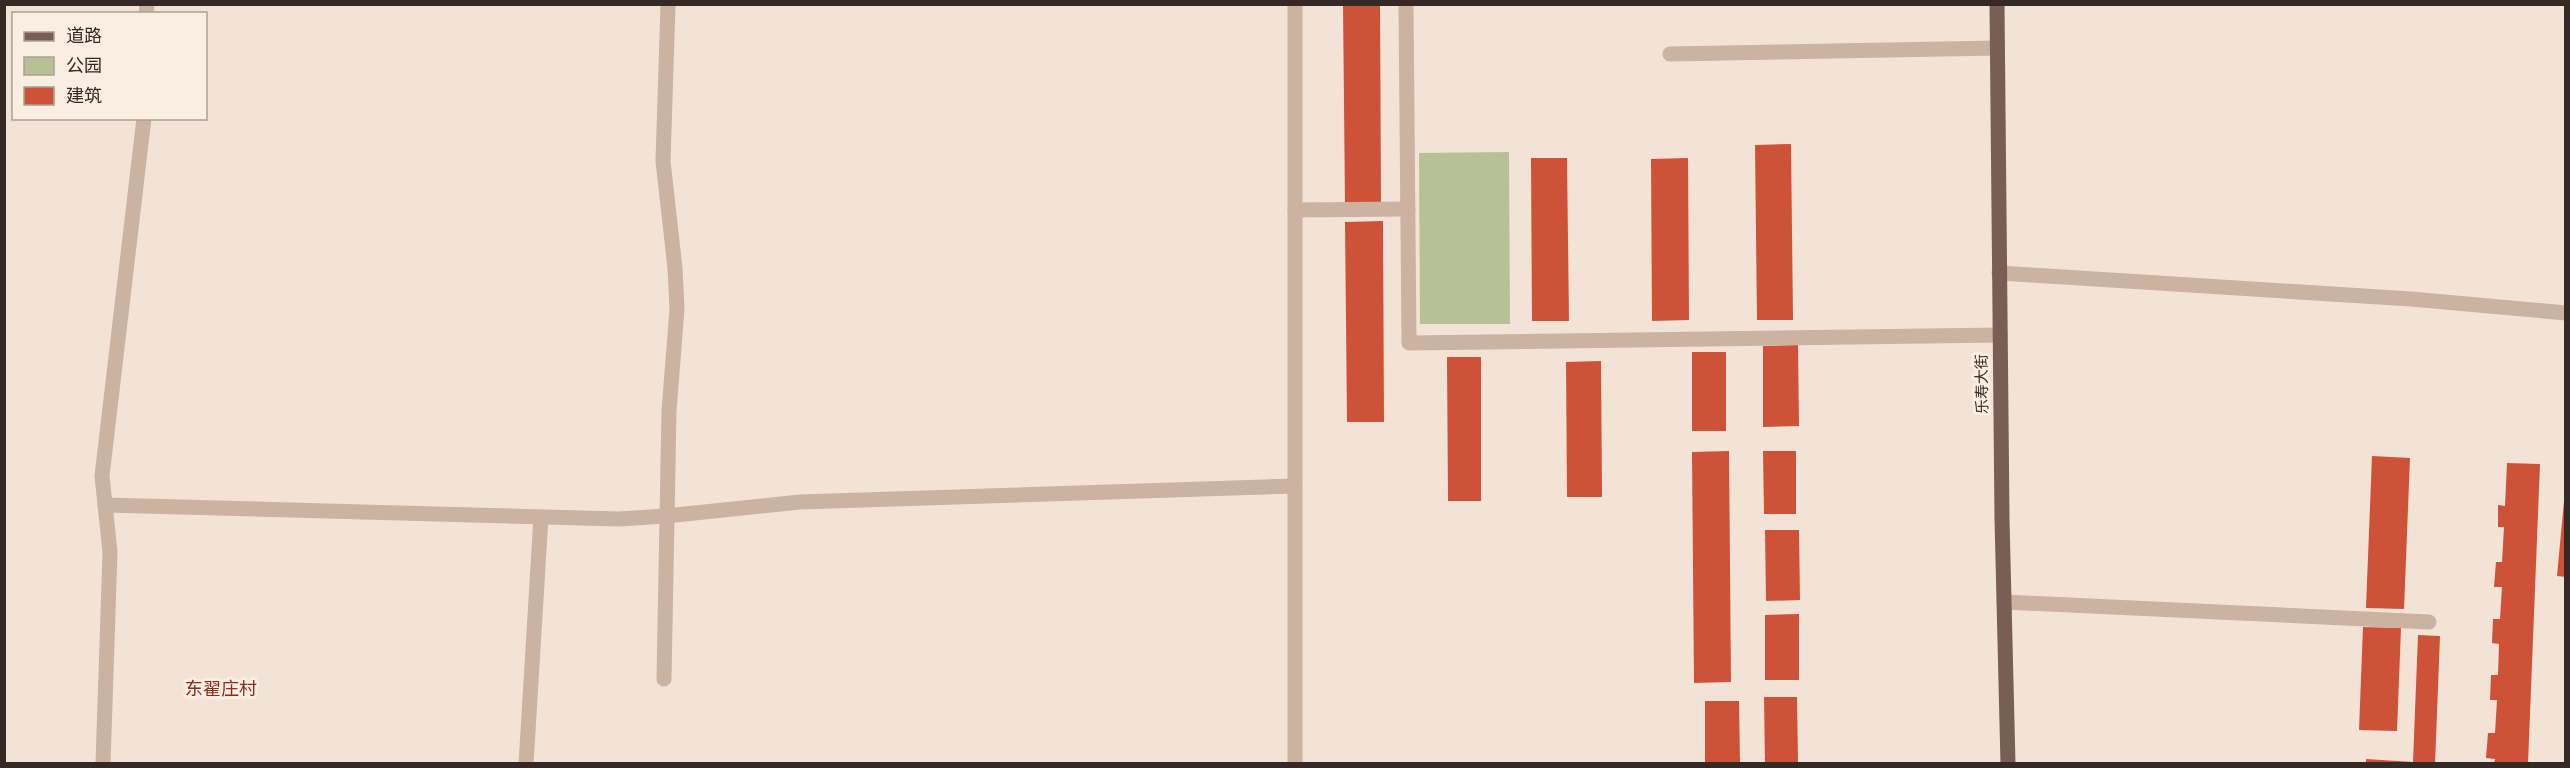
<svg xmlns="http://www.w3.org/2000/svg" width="2570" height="768" viewBox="0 0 2570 768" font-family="Commissioner,'Noto Sans SC',sans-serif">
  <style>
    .green { fill: #b6c295 }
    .building { fill: #ce5238 }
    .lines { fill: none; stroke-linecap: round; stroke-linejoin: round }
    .minor { stroke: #cbb2a1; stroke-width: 15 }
    .major { stroke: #785e54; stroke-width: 15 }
    .labels { text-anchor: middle; stroke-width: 6; stroke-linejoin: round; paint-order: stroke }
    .street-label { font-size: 15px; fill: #342925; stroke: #faede2 }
    .quarter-label { font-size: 18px; fill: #882c19; stroke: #faede2 }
  </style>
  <rect width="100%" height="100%" fill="#f2e3d6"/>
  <polygon class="green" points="1509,152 1510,324 1420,324 1419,153"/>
  <g class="building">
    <polygon points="1343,4 1380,4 1381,204 1345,205"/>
    <polygon points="1791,144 1793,320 1757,320 1755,145"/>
    <polygon points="1531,158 1567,158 1569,321 1532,321"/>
    <polygon points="1688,158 1689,320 1652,321 1651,159"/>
    <polygon points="1383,221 1384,422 1347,422 1345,222"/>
    <polygon points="1798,345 1799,426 1763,427 1763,346"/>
    <rect x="1692" y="352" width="34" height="79"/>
    <polygon points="1447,357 1481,357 1481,501 1448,501"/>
    <polygon points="1601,361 1602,497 1567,497 1566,362"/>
    <polygon points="1729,451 1731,682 1694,683 1692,452"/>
    <polygon points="1763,451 1796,451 1796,514 1764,514"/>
    <polygon points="2372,456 2410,458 2404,609 2366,608"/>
    <polygon points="2507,463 2540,464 2528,764 2494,764 2495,759 2486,758 2488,733 2495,733 2497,700 2490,700 2491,675 2498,675 2499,644 2492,643 2493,619 2500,619 2502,587 2494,587 2496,562 2502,562 2504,527 2498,527 2498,505 2505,506"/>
    <polygon points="2564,501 2566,502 2566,577 2557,576"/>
    <polygon points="1765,530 1799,530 1800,600 1766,601"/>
    <polygon points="1799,614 1799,680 1765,680 1765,615"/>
    <polygon points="2363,627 2401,628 2397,731 2359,730"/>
    <polygon points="2418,635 2440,636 2435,764 2366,764 2366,759 2413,762"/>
    <polygon points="1764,697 1797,697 1798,763 1765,764"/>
    <polygon points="1705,701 1739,701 1740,764 1705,764"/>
  </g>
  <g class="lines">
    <g class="minor">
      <polyline points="1295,4 1295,764"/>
      <polyline points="1406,4 1409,343 2000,335"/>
      <polyline points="146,14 147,4"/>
      <polyline points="1670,54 1997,48"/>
      <polyline points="1295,210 1408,209"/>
      <polyline points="1999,273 2411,299 2566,313"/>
      <polyline points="105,505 619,519 666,516 800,502 1295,486"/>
      <polyline points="2004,602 2429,622"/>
      <polyline points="664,679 669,411 677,309 675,268 663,161 668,4"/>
      <polyline points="103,764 110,552 102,476 144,118"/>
      <polyline points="526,764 541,517"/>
    </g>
    <polyline class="major" points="1997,4 2002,519 2008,764"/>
  </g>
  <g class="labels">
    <g class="street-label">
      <text transform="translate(1982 384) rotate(-91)" y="5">乐寿大街</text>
    </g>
    <g class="quarter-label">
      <text x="221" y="695">东翟庄村</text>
    </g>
  </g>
  <rect width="2570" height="768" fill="none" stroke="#342925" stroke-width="12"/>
  <rect x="12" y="12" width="195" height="108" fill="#faede2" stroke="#ab9f96" stroke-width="1.5"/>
  <rect x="24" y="32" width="30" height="9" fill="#785e54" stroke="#ab9f96" stroke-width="1.5"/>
  <text x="66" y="42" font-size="18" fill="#342925">道路</text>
  <rect x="24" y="57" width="30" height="18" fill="#b6c295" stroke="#ab9f96" stroke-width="1.5"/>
  <text x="66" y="72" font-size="18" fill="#342925">公园</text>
  <rect x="24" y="87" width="30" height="18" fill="#ce5238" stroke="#ab9f96" stroke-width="1.5"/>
  <text x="66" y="102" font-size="18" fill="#342925">建筑</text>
</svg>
